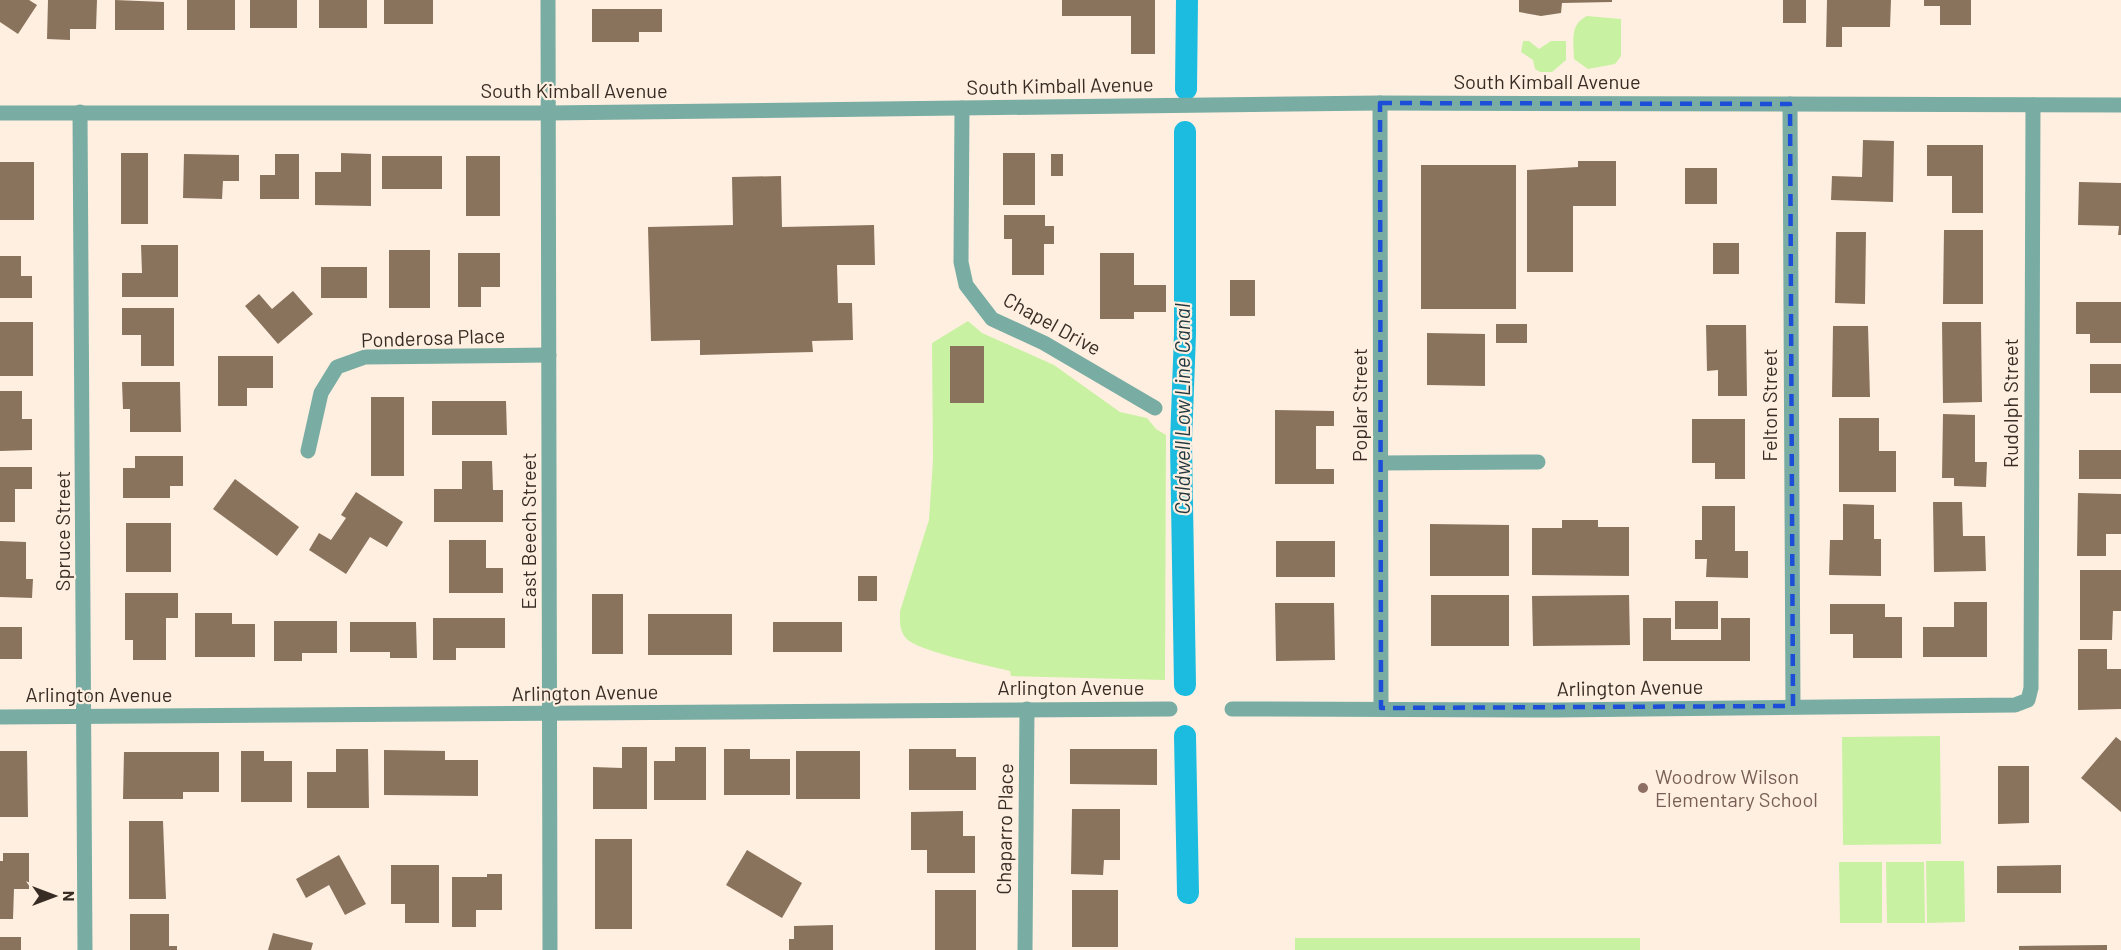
<svg xmlns="http://www.w3.org/2000/svg" width="2121" height="950" viewBox="0 0 2121 950" font-family="Barlow,sans-serif">
  <style>
    .green { fill: #c9f1a2 }
    .lines { fill: none; stroke-linecap: round; stroke-linejoin: round }
    .canal { stroke: #1bbcdf; stroke-width: 22 }
    .building { fill: #8a735d }
    .minor { stroke: #79ada3; stroke-width: 15 }
    .tertiary { stroke: #79ada3; stroke-width: 15 }
    .marked { fill: none; stroke: #1d4ed8; stroke-width: 4.5; stroke-dasharray: 12 8; stroke-linejoin: round }
    .education-dot { fill: #8d6e63; stroke: #ffefe1; stroke-width: 2 }
    .labels { text-anchor: middle; stroke-width: 4.5; stroke-linejoin: round; paint-order: stroke }
    .street-label { font-size: 20px; fill: #372d24; stroke: #ffefe1 }
    .education-label { font-size: 20px; fill: #785e54; stroke: #ffefe1; text-anchor: start }
    .water-label { font-size: 21px; font-style: italic; fill: #1f363d; stroke: #ffefe1 }
  </style>
  <rect width="100%" height="100%" fill="#ffefe1"/>
  <g class="green">
    <path d="M1587,16L1621,19V56L1615,64L1588,69L1574,59C1574,41 1569,25 1587,16Z"/>
    <polygon points="1523,41 1529,41 1539,49 1551,41 1566,41 1566,60 1552,72 1540,72 1535,69 1533,60 1521,52"/>
    <path d="M968,321L982,333L1054,365L1120,412L1147,418L1156,429L1166,435L1165,680L1011,676L1010,671C991,666 914,651 905,637C899,629 900,620 900,611L929,520L933,459L932,343Z"/>
    <polygon points="1940,736 1941,844 1843,845 1842,737"/>
    <polygon points="1926,861 1964,861 1965,922 1927,923"/>
    <polygon points="1839,862 1882,862 1882,923 1840,923"/>
    <polygon points="1886,862 1924,862 1925,923 1887,923"/>
    <rect x="1295" y="938" width="345" height="12"/>
  </g>
  <g class="lines">
    <g class="canal">
      <polyline points="1186,89 1187,0"/>
      <polyline points="1185,132 1185,334 1181,442 1185,685"/>
      <polyline points="1185,736 1188,893"/>
    </g>
  </g>
  <g class="building">
    <polygon points="0,0 29,0 37,5 18,34 0,22"/>
    <polygon points="48,0 97,0 96,29 70,29 70,40 47,39"/>
    <polygon points="115,0 164,2 164,30 115,30"/>
    <rect x="187" y="0" width="48" height="30"/>
    <rect x="250" y="0" width="47" height="28"/>
    <rect x="319" y="0" width="48" height="28"/>
    <rect x="384" y="0" width="49" height="24"/>
    <polygon points="1062,0 1155,0 1155,54 1131,54 1131,16 1062,16"/>
    <polygon points="1519,0 1612,0 1612,2 1562,3 1561,13 1541,16 1519,12"/>
    <rect x="1783" y="0" width="23" height="23"/>
    <polygon points="1827,0 1891,0 1890,27 1842,27 1842,47 1826,47"/>
    <polygon points="1924,0 1971,0 1971,25 1940,25 1940,6 1924,6"/>
    <polygon points="592,9 662,9 662,32 639,32 639,42 592,42"/>
    <polygon points="1863,140 1894,141 1893,202 1831,200 1832,176 1862,177"/>
    <polygon points="1927,145 1983,145 1983,213 1952,213 1952,176 1927,176"/>
    <rect x="121" y="153" width="27" height="71"/>
    <polygon points="341,153 371,154 371,206 315,205 315,172 341,172"/>
    <rect x="1003" y="153" width="32" height="52"/>
    <polygon points="184,154 239,155 239,181 223,181 222,199 183,198"/>
    <polygon points="275,154 299,154 299,199 260,199 260,175 275,175"/>
    <rect x="1051" y="154" width="12" height="22"/>
    <rect x="382" y="156" width="60" height="33"/>
    <rect x="466" y="156" width="34" height="60"/>
    <polygon points="1578,161 1616,161 1616,206 1573,206 1573,272 1527,272 1527,170 1578,167"/>
    <rect x="0" y="162" width="34" height="58"/>
    <rect x="1421" y="165" width="95" height="144"/>
    <rect x="1685" y="168" width="32" height="36"/>
    <polygon points="781,176 782,227 874,225 875,265 837,265 838,303 852,303 853,340 812,341 813,352 700,355 700,340 651,341 648,227 733,225 732,177"/>
    <polygon points="2079,182 2121,183 2121,235 2118,235 2119,226 2078,225"/>
    <polygon points="1004,215 1045,215 1045,226 1054,226 1054,244 1044,244 1044,275 1012,275 1012,239 1004,239"/>
    <polygon points="1944,230 1983,230 1983,304 1943,304"/>
    <polygon points="1836,232 1866,232 1865,304 1835,303"/>
    <rect x="1713" y="243" width="26" height="31"/>
    <polygon points="141,245 178,245 178,297 122,297 122,273 142,273"/>
    <rect x="389" y="250" width="41" height="58"/>
    <polygon points="458,253 500,253 500,287 481,287 481,307 458,307"/>
    <polygon points="1100,253 1134,253 1134,285 1166,285 1166,312 1134,312 1134,319 1100,319"/>
    <polygon points="0,256 21,256 21,276 32,276 32,298 0,298"/>
    <rect x="321" y="267" width="46" height="31"/>
    <rect x="1230" y="280" width="25" height="36"/>
    <polygon points="293,291 313,314 278,344 245,306 259,294 272,309"/>
    <polygon points="2076,302 2121,302 2121,343 2090,343 2090,334 2076,334"/>
    <polygon points="122,308 174,308 174,366 141,366 141,335 122,335"/>
    <rect x="0" y="322" width="33" height="54"/>
    <polygon points="1942,322 1981,322 1982,402 1943,403"/>
    <rect x="1496" y="324" width="31" height="19"/>
    <polygon points="1706,325 1746,325 1747,396 1718,396 1718,370 1707,371"/>
    <polygon points="1833,326 1868,326 1870,397 1832,397"/>
    <polygon points="1427,333 1485,334 1485,386 1427,385"/>
    <rect x="950" y="346" width="34" height="57"/>
    <polygon points="218,356 273,356 273,388 247,388 247,406 218,406"/>
    <rect x="2090" y="364" width="31" height="29"/>
    <polygon points="122,382 180,382 181,432 130,432 130,409 123,409"/>
    <polygon points="0,391 22,391 22,419 32,419 32,450 0,451"/>
    <rect x="371" y="397" width="33" height="79"/>
    <polygon points="432,401 506,401 507,435 432,435"/>
    <polygon points="1275,410 1334,411 1334,426 1316,426 1316,469 1334,469 1334,484 1275,484"/>
    <polygon points="1943,414 1975,415 1975,462 1987,462 1986,487 1954,486 1954,478 1942,478"/>
    <polygon points="1839,418 1879,418 1879,451 1896,451 1896,492 1839,492"/>
    <polygon points="1692,419 1745,419 1745,479 1715,479 1715,463 1692,463"/>
    <rect x="2079" y="450" width="42" height="29"/>
    <polygon points="135,456 183,456 183,486 170,486 170,498 123,498 123,468 135,468"/>
    <polygon points="462,461 492,461 493,490 503,490 503,522 434,522 434,489 462,489"/>
    <polygon points="0,467 32,467 32,489 15,489 15,522 0,522"/>
    <polygon points="235,479 299,527 277,556 213,509"/>
    <polygon points="356,492 403,522 387,547 370,537 346,574 309,550 319,533 331,540 346,518 341,515"/>
    <polygon points="2078,493 2121,494 2121,534 2106,534 2106,556 2077,556"/>
    <polygon points="1933,502 1962,502 1963,536 1985,536 1986,571 1934,572"/>
    <polygon points="1843,504 1874,505 1874,539 1881,539 1881,576 1829,575 1830,540 1843,540"/>
    <polygon points="1702,506 1735,506 1735,551 1748,551 1748,578 1706,577 1707,559 1695,559 1695,540 1702,540"/>
    <polygon points="1562,520 1598,520 1598,527 1629,527 1629,576 1532,575 1532,528 1562,528"/>
    <rect x="126" y="523" width="45" height="49"/>
    <polygon points="1430,524 1509,525 1509,576 1430,576"/>
    <polygon points="449,540 486,540 486,568 503,568 503,593 449,593"/>
    <polygon points="0,541 26,542 26,579 33,579 32,598 0,597"/>
    <rect x="1276" y="541" width="59" height="36"/>
    <polygon points="2080,570 2121,570 2121,611 2113,611 2112,640 2080,640"/>
    <rect x="858" y="576" width="19" height="25"/>
    <polygon points="125,593 178,593 178,618 166,618 166,660 133,660 133,640 125,640"/>
    <rect x="592" y="594" width="31" height="60"/>
    <rect x="1431" y="595" width="78" height="51"/>
    <polygon points="1629,595 1630,645 1533,646 1532,596"/>
    <rect x="1675" y="601" width="43" height="28"/>
    <polygon points="1954,602 1987,602 1987,657 1923,657 1923,627 1954,627"/>
    <polygon points="1275,603 1334,603 1335,660 1276,661"/>
    <polygon points="1830,604 1885,604 1885,617 1902,617 1902,658 1853,658 1853,634 1830,634"/>
    <polygon points="195,613 232,613 232,624 255,624 255,657 195,657"/>
    <rect x="648" y="614" width="84" height="41"/>
    <polygon points="433,618 505,618 505,648 456,648 456,660 433,660"/>
    <polygon points="1643,618 1671,618 1671,640 1721,640 1721,618 1750,618 1750,661 1643,661"/>
    <polygon points="274,621 337,621 337,653 302,653 302,661 274,661"/>
    <polygon points="350,622 416,622 417,658 390,658 390,652 350,652"/>
    <rect x="773" y="622" width="69" height="30"/>
    <rect x="0" y="627" width="22" height="32"/>
    <polygon points="2078,649 2107,649 2107,669 2121,669 2121,709 2078,710"/>
    <polygon points="2116,737 2121,741 2121,812 2081,778"/>
    <polygon points="622,747 647,747 647,809 593,809 593,767 622,768"/>
    <polygon points="675,747 706,747 706,800 654,800 654,761 675,761"/>
    <polygon points="336,749 368,749 369,808 307,808 307,772 336,772"/>
    <polygon points="724,749 750,749 750,759 790,759 790,795 724,795"/>
    <polygon points="909,749 956,749 956,757 976,757 976,790 909,790"/>
    <polygon points="1070,749 1157,749 1157,785 1070,784"/>
    <polygon points="384,750 445,751 445,760 478,760 478,796 384,795"/>
    <polygon points="0,751 27,751 28,817 0,817"/>
    <polygon points="241,751 264,751 264,761 292,761 292,802 241,802"/>
    <rect x="796" y="751" width="64" height="48"/>
    <polygon points="124,752 219,752 219,792 183,792 183,799 123,799"/>
    <polygon points="1998,766 2029,766 2029,823 1998,824"/>
    <polygon points="1072,809 1120,809 1120,860 1104,860 1103,875 1071,874"/>
    <polygon points="963,811 963,836 975,836 975,873 927,873 927,850 911,850 911,812"/>
    <polygon points="129,821 163,821 166,899 129,899"/>
    <rect x="595" y="839" width="37" height="90"/>
    <polygon points="747,850 802,883 782,918 726,885"/>
    <polygon points="3,853 29,853 29,889 14,889 13,919 0,919 0,861 3,861"/>
    <polygon points="339,855 366,904 345,915 329,885 306,898 296,879"/>
    <polygon points="391,865 439,865 439,923 405,923 405,904 391,904"/>
    <polygon points="2061,865 2061,893 1997,893 1997,866"/>
    <polygon points="487,874 502,874 502,910 476,910 476,927 452,927 452,877 487,877"/>
    <rect x="935" y="890" width="41" height="60"/>
    <rect x="1072" y="890" width="46" height="57"/>
    <polygon points="130,914 169,914 169,946 177,946 177,950 130,950"/>
    <polygon points="833,925 833,950 789,950 789,939 794,939 794,926"/>
    <polygon points="273,933 313,943 311,950 268,950"/>
    <rect x="0" y="937" width="21" height="13"/>
    <polygon points="2107,945 2107,950 2019,950 2019,946"/>
  </g>
  <g class="lines">
    <g class="minor">
      <polyline points="548,0 550,950"/>
      <polyline points="1380,103 1381,708"/>
      <polyline points="1790,104 1793,706"/>
      <polyline points="962,108 961,262 966,285 992,319 1044,343 1155,408"/>
      <polyline points="80,112 85,950"/>
      <polyline points="308,451 321,393 337,367 365,357 549,355"/>
      <polyline points="1381,463 1538,462"/>
      <polyline points="1232,709 1557,710 2015,705 2028,700 2031,688 2033,105"/>
      <polyline points="0,717 1170,709"/>
      <polyline points="1025,950 1027,709"/>
    </g>
    <polyline class="tertiary" points="0,113 548,113 1380,103 2121,105"/>
  </g>
  <path class="marked" d="M1380,103L1790,104L1793,706L1381,708Z"/>
  <circle class="education-dot" cx="1643" cy="788" r="6"/>
  <g class="labels">
    <g class="street-label">
      <text x="1547" y="89">South Kimball Avenue</text>
      <text transform="translate(1060 86) rotate(-1)" y="7">South Kimball Avenue</text>
      <text x="574" y="98">South Kimball Avenue</text>
      <text transform="translate(1052 324) rotate(29)" y="7">Chapel Drive</text>
      <text transform="translate(433 338) rotate(-2)" y="7">Ponderosa Place</text>
      <text transform="translate(2011 403) rotate(-90)" y="7">Rudolph Street</text>
      <text transform="translate(1360 405) rotate(-90)" y="7">Poplar Street</text>
      <text transform="translate(1770 405) rotate(-90)" y="7">Felton Street</text>
      <text transform="translate(63 531) rotate(-90)" y="7">Spruce Street</text>
      <text transform="translate(529 531) rotate(-90)" y="7">East Beech Street</text>
      <text x="1071" y="695">Arlington Avenue</text>
      <text transform="translate(1630 688) rotate(-1)" y="7">Arlington Avenue</text>
      <text transform="translate(585 693) rotate(-1)" y="7">Arlington Avenue</text>
      <text x="99" y="702">Arlington Avenue</text>
      <text transform="translate(1005 829) rotate(-89)" y="7">Chaparro Place</text>
    </g>
    <g class="education-label">
      <text x="1655" y="784">Woodrow Wilson<tspan x="1655" dy="23">Elementary School</tspan></text>
    </g>
    <g class="water-label">
      <text transform="translate(1183 409) rotate(-90)" y="7">Caldwell Low Line Canal</text>
    </g>
  </g>
  <g transform="translate(54 896) rotate(90)" stroke="#ffefe1" stroke-width="4.5" paint-order="stroke">
  <path d="M0-4.5L10 22L0 15L-10 22Z" fill="#372d24"/>
  <text y="-9" font-size="16" font-weight="bold" text-anchor="middle" fill="#372d24">N</text>
  </g>
</svg>
